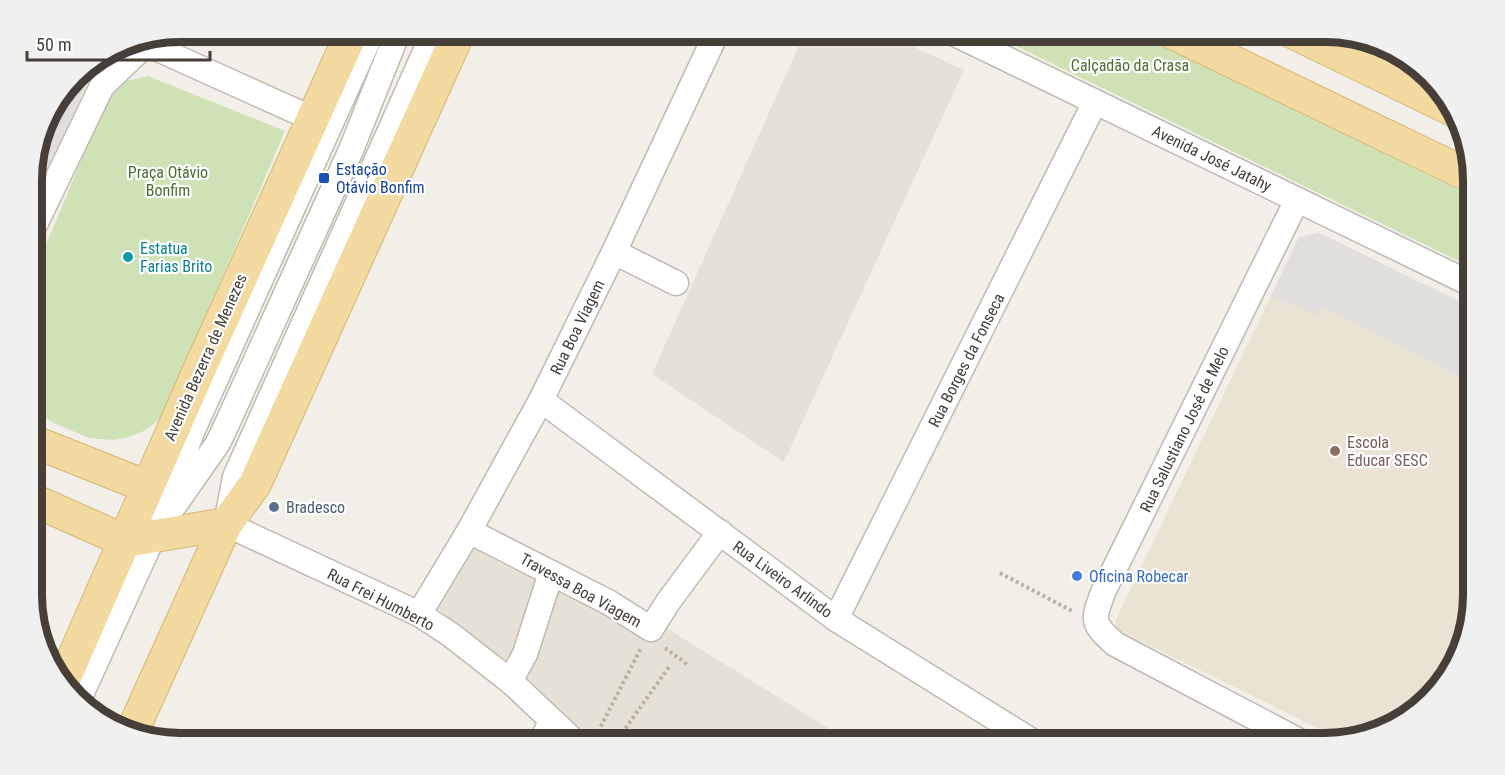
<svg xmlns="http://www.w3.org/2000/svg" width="1505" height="775" viewBox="0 0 1505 775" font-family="'Roboto Condensed',sans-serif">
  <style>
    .residential { fill: #e6e1d7 }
    .commercial { fill: #f2e5d6 }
    .education { fill: #eae3d4 }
    .green { fill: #cfe2b5 }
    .parking { fill: #e1dfdc }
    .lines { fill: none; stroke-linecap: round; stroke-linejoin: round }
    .minor-casing { stroke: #c0b9af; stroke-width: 27 }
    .major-casing { stroke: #d7b671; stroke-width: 34 }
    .path { stroke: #bdb19e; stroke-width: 4; stroke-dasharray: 3 3; stroke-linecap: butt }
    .minor { stroke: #fff; stroke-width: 24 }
    .major { stroke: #f3daa0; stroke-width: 32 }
    .transit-dot { fill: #1a4fb4; stroke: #fff; stroke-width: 2 }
    .culture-dot { fill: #0f9aa8; stroke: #fff; stroke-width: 2 }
    .education-dot { fill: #8d6e63; stroke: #fff; stroke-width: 2 }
    .service-dot { fill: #5c6f8a; stroke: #fff; stroke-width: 2 }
    .shop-dot { fill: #3f7fe0; stroke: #fff; stroke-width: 2 }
    .labels { text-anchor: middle; stroke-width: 4.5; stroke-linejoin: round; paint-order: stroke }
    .park-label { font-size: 16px; fill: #4a7031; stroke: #fff }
    .street-label { font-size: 16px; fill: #453f38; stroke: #fff }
    .transit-label { font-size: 16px; fill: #164399; stroke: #fff; text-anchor: start }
    .culture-label { font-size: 16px; fill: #0d838f; stroke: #fff; text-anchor: start }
    .education-label { font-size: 16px; fill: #785e54; stroke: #fff; text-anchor: start }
    .service-label { font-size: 16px; fill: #4e5e75; stroke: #fff; text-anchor: start }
    .shop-label { font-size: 16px; fill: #366cbe; stroke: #fff; text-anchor: start }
    .rim { fill: none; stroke: #453f38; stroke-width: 8 }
  </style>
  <rect width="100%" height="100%" fill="#f2efe8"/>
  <g class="residential">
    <polygon points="805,32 881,32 964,70 784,462 652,374"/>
    <polygon points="476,528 600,587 852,743 593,743 432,603"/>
  </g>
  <polygon class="commercial" points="1349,37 1390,47 1418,71"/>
  <polygon class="education" points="1319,233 1473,308 1473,595 1458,660 1408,718 1342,740 1116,629 1115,621 1299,237"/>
  <g class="green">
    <polygon points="987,32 1135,32 1472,196 1473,268"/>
    <polygon points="148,76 285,131 182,371 160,419 144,431 126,438 111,440 89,438 56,424 35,412 32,409 32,274 54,226 105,102 122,82"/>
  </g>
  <g class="parking">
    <polygon points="98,59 32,206 32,170 47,114 82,69"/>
    <polygon points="1319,233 1473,308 1473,384 1323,307 1318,316 1271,296 1299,237"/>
  </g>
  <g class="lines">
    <defs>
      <g id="minor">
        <polyline points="434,32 235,477 226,524 419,614 451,635 510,681 576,743"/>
        <polyline points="951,32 1473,285"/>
        <polyline points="138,40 313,119"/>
        <path d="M1297,200L1104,590C1093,619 1090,622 1115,644L1303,743"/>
        <polyline points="32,231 102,86 146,44"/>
        <polyline points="614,252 676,283"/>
        <polyline points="541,400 836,619 1035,743"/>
        <polyline points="174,506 218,443 227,424 351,150 398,32"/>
        <polyline points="469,531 608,602 651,629 668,602 720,532"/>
        <polyline points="419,614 469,531 541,400 614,252 717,32"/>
        <polyline points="836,619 1095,102"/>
        <polyline points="510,681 525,654 551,573"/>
        <polyline points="79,699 153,537 192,432 372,32"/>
        <polyline points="541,743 551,721"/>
      </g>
      <g id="major">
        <polyline points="1171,32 1472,177"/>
        <polyline points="1292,32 1453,110"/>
        <polyline points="32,441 148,487"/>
        <polyline points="33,500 125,541 226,524"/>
        <polyline points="62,684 196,377 352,32"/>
        <polyline points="132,732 226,524 255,484 459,32"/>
      </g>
    </defs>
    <use href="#minor" class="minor-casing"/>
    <use href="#major" class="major-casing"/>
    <g class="path">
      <polyline points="1000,573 1074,612"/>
      <polyline points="665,648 688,665"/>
      <polyline points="598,732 641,648"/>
      <polyline points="615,743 669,667"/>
    </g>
    <use href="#minor" class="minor"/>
    <use href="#major" class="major"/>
  </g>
  <rect class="transit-dot" x="318" y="172" width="12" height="12" rx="3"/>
  <circle class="culture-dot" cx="128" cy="257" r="6"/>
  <circle class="education-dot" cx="1335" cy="451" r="6"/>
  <circle class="service-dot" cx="274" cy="507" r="6"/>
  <circle class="shop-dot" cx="1077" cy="576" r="6"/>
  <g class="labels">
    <g class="park-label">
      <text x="1130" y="71">Calçadão da Crasa</text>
      <text x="168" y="178">Praça Otávio<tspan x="168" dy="18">Bonfim</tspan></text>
    </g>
    <g class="street-label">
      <text transform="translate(1212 158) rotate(26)" y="6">Avenida José Jatahy</text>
      <text transform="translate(577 327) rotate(-64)" y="6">Rua Boa Viagem</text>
      <text transform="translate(205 357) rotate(-66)" y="6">Avenida Bezerra de Menezes</text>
      <text transform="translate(966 360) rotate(-63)" y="6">Rua Borges da Fonseca</text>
      <text transform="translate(1184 429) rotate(-64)" y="6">Rua Salustiano José de Melo</text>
      <text transform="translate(783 579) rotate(36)" y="6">Rua Liveiro Arlindo</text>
      <text transform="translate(581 590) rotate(29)" y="6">Travessa Boa Viagem</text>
      <text transform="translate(381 599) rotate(27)" y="6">Rua Frei Humberto</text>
    </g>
    <g class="transit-label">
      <text x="336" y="175">Estação<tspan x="336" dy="18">Otávio Bonfim</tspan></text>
    </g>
    <g class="culture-label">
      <text x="140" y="254">Estatua<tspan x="140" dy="18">Farias Brito</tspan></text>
    </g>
    <g class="education-label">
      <text x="1347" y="448">Escola<tspan x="1347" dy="18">Educar SESC</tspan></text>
    </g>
    <g class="service-label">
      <text x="286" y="513">Bradesco</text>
    </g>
    <g class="shop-label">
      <text x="1089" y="582">Oficina Robecar</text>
    </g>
  </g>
  <path d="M0 0H1505V775H0ZM180 42H1325A138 138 0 0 1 1463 180V595A138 138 0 0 1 1325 733H180A138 138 0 0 1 42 595V180A138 138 0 0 1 180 42Z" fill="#f0f0ef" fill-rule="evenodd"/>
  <path class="rim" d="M180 42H1325A138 138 0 0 1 1463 180V595A138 138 0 0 1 1325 733H180A138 138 0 0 1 42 595V180A138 138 0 0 1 180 42Z"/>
  <path d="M27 51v9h183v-9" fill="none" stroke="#453f38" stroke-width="3"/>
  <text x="36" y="51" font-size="18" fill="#453f38" stroke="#ffffff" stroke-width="4.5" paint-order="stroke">50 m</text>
</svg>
